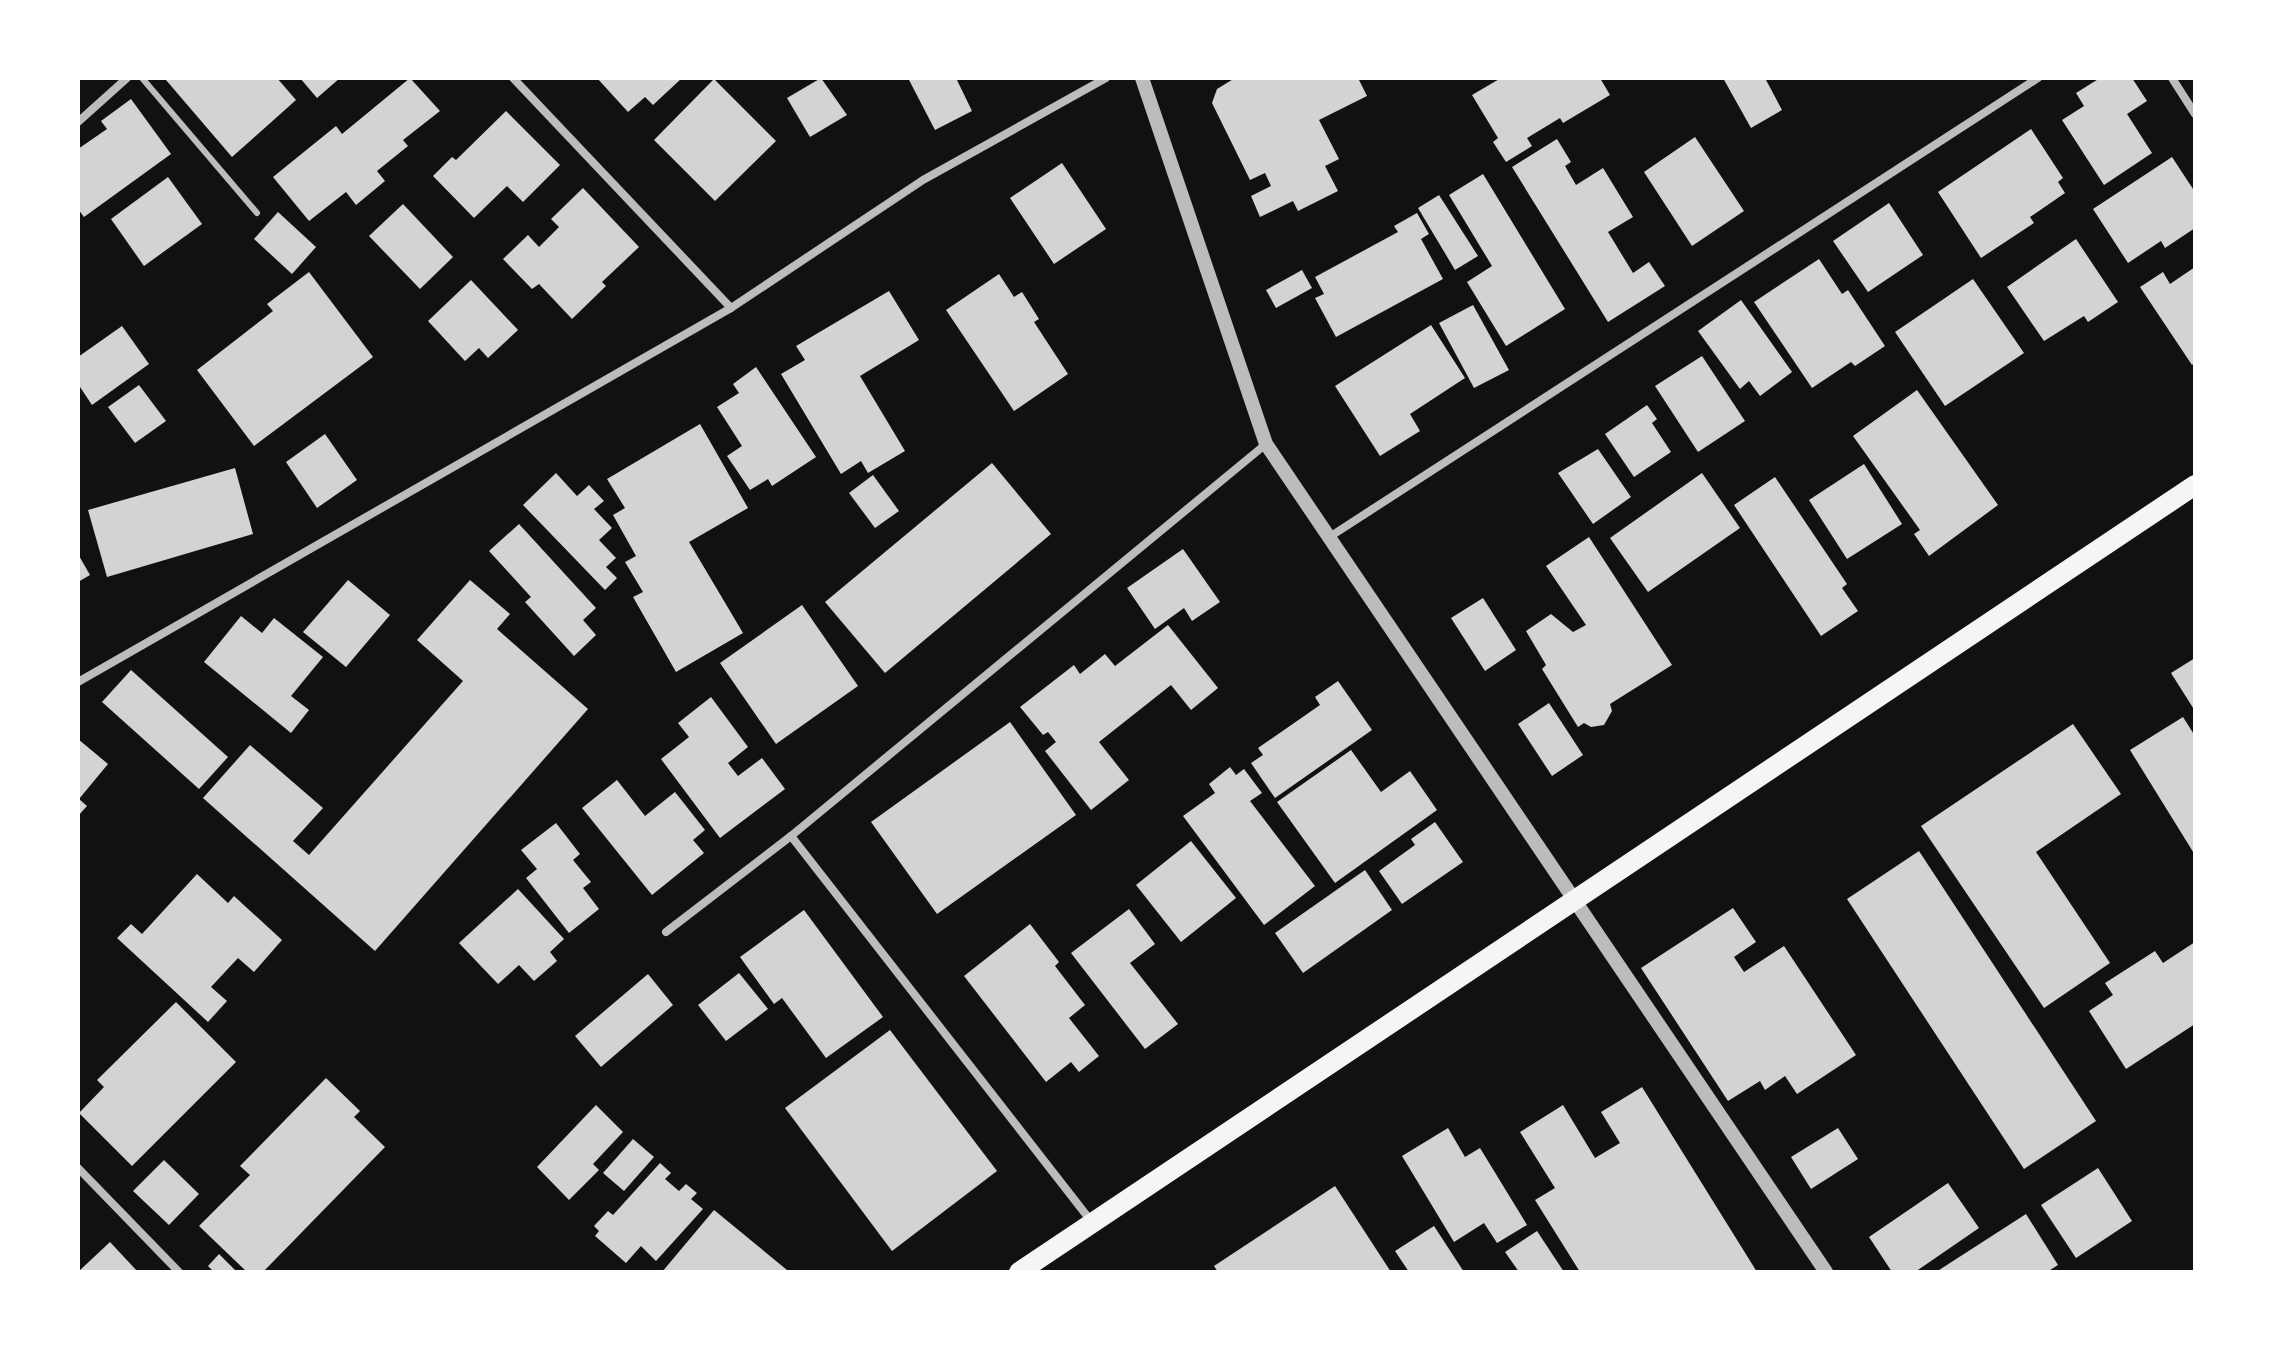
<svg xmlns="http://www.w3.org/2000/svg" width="2273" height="1350" viewBox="0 0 2273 1350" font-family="Lora,serif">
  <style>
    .building { fill: #d3d3d3 }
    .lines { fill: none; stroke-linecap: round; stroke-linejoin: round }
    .service { stroke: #bcbcbc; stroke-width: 6 }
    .minor { stroke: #bcbcbc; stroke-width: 8 }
    .tertiary { stroke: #bcbcbc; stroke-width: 14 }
    .primary { stroke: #f5f5f5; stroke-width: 20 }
  </style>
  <rect width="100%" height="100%" fill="#111"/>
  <g class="building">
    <polygon points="168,78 277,78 296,100 232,157 166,80"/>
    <polygon points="300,78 340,78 317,98"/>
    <polygon points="410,78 440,111 403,140 408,146 377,171 385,181 356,205 346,192 309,221 273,177 336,126 342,134"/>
    <polygon points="597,78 682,78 653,105 645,97 628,112"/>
    <polygon points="821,78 847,115 810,137 787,98"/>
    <polygon points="908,78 956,78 972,111 935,130"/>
    <polygon points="1235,78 1358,78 1367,96 1319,120 1339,159 1325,166 1338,191 1298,211 1293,201 1260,217 1251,196 1271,186 1265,173 1250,180 1212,103 1217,89"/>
    <polygon points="1501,78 1600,78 1610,95 1563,123 1560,118 1527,138 1532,146 1506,162 1493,142 1498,138 1472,95"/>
    <polygon points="1723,78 1765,78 1782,110 1751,128"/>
    <polygon points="2100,78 2132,78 2147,101 2127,114 2152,153 2104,185 2062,120 2084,106 2076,93"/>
    <polygon points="714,79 776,141 715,201 654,140"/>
    <polygon points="131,99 171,154 84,217 78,209 78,149 107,129 101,121"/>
    <polygon points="506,111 560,165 523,202 507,186 474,218 433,176 452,157 456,160"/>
    <polygon points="2031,129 2063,178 2058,182 2065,193 2030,217 2034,223 1981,258 1938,192"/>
    <polygon points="1695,137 1744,211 1692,246 1644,172"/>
    <polygon points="1557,139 1571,162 1565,166 1576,185 1603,168 1633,217 1608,232 1633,273 1649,262 1665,286 1608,322 1512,167"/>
    <polygon points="2172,157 2195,192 2195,228 2165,248 2161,241 2128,263 2093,209"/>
    <polygon points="1062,163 1106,229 1054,264 1010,198"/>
    <polygon points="1483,174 1565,309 1506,346 1467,282 1492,266 1449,195"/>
    <polygon points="168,177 202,224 144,266 111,219"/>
    <polygon points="583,188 639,247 602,282 606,286 572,319 539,284 532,289 503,259 528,235 539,247 559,227 551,219"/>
    <polygon points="1439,195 1478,256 1455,270 1418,208"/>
    <polygon points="1889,203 1923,255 1868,292 1833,241"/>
    <polygon points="403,204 453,257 420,289 369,236"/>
    <polygon points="278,212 316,247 292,274 254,239"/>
    <polygon points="1417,213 1429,234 1421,239 1443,279 1336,337 1315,298 1324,294 1315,277 1398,232 1394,226"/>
    <polygon points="2076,239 2118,302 2088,322 2084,316 2044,341 2007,287"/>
    <polygon points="1819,259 1842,294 1848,290 1885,346 1855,366 1851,362 1812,388 1754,302"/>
    <polygon points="2195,267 2195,362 2192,365 2140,287 2163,272 2170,284"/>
    <polygon points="1302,270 1312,288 1276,308 1266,290"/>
    <polygon points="309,272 373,357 254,446 197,370 273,311 267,304"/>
    <polygon points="999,274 1014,297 1022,292 1039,319 1034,322 1068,374 1014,411 946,310"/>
    <polygon points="1973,279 2024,353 1945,406 1895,332"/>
    <polygon points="471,280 518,330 488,358 479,348 465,361 428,321"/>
    <polygon points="889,291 919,340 860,376 905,451 868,473 861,461 841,474 781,374 805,360 796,346"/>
    <polygon points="1741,300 1792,372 1760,396 1749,381 1740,389 1698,331"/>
    <polygon points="1473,305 1509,370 1474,388 1439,323"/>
    <polygon points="1431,325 1465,378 1410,414 1420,431 1380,456 1335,386"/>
    <polygon points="122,326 149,364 92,405 78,384 78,357"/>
    <polygon points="1702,356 1745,421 1698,452 1655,386"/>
    <polygon points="756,367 816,457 772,486 768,479 750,490 727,456 742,446 717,407 739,393 733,384"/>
    <polygon points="139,385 166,421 135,443 108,407"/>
    <polygon points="1917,390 1998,505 1929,556 1914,534 1920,530 1853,436"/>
    <polygon points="1647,405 1657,419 1652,423 1671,452 1634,477 1605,434"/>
    <polygon points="700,424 748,508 689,542 743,633 676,672 633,597 643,592 625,562 636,556 613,515 625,508 607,479"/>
    <polygon points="325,434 357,480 317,508 286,462"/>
    <polygon points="1598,449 1631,497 1593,524 1558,473"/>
    <polygon points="992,463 1051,534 885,673 825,602"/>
    <polygon points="1864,464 1902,524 1847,559 1809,500"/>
    <polygon points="235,468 253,534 107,577 88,510"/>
    <polygon points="556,473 577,496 589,485 604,501 594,509 612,528 599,540 616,558 606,567 617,578 605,590 523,505"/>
    <polygon points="1702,473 1740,528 1648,592 1610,538"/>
    <polygon points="873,475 899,511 875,528 849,493"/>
    <polygon points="1775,477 1847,584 1842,588 1858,611 1821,636 1734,505"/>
    <polygon points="519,524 596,608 583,620 596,635 574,656 525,602 531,597 489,551"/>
    <polygon points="1589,537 1672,665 1610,704 1612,711 1604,725 1591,727 1584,723 1578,727 1542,669 1546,665 1526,631 1551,614 1573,632 1586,625 1546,566"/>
    <polygon points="1183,549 1220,602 1192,621 1184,608 1155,629 1127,588"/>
    <polygon points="78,554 90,575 78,582"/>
    <polygon points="348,580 390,615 346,667 303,632"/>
    <polygon points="470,580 510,614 497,629 588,709 375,951 203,798 250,745 323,808 293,841 309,855 463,681 417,640"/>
    <polygon points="1483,598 1516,650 1485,671 1451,618"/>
    <polygon points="802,605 858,686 776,744 720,663"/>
    <polygon points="241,616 262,633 274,618 323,657 291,696 309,710 291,733 204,662"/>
    <polygon points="1168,625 1218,688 1191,710 1171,685 1099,742 1129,780 1091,810 1045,751 1056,742 1048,732 1043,735 1020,707 1074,665 1080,674 1105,654 1115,666"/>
    <polygon points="2195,658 2195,711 2171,673"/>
    <polygon points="131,670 228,757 199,789 102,702"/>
    <polygon points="1338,681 1372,730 1275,798 1251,763 1263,755 1258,748 1320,705 1315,697"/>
    <polygon points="711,697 748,747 728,763 738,776 762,758 785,789 720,838 661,759 689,737 678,723"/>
    <polygon points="1549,703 1583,755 1552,776 1518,724"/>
    <polygon points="2183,717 2195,736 2195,855 2130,750"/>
    <polygon points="1010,722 1076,815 937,914 871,822"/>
    <polygon points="2073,724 2121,794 2036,852 2110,963 2044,1008 1921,826"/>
    <polygon points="78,739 108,764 79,799 87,806 78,816"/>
    <polygon points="1351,750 1381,792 1410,771 1437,810 1335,883 1277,802"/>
    <polygon points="1230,767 1236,775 1244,769 1262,793 1250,801 1315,886 1264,925 1183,816 1215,793 1209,784"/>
    <polygon points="617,780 645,816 675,792 705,830 693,840 704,853 652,895 582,808"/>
    <polygon points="1435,822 1463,862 1402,904 1379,871 1415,845 1411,839"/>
    <polygon points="556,823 580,854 573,860 591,882 583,888 599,909 569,933 526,878 537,869 521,850"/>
    <polygon points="1191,841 1236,898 1181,942 1136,885"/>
    <polygon points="1919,851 2096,1121 2024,1169 1847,899"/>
    <polygon points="1365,870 1392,910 1303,973 1275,933"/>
    <polygon points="197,874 228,903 234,896 282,940 254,972 238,958 211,987 227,1001 208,1022 117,938 131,924 142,934"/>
    <polygon points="518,889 564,939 550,952 557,961 534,981 519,965 498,984 459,943"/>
    <polygon points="1733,908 1756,942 1734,957 1744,972 1784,946 1856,1055 1797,1094 1785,1076 1765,1090 1760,1081 1728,1101 1641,968"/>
    <polygon points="1129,909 1155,944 1130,963 1178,1024 1145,1049 1071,953"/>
    <polygon points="804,910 883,1017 826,1058 782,998 774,1004 740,957"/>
    <polygon points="1030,924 1059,962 1055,966 1085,1005 1069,1018 1099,1056 1079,1072 1071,1062 1046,1082 964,976"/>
    <polygon points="2195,942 2195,1024 2126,1069 2089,1011 2113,995 2105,983 2155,951 2163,963"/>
    <polygon points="739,973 768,1009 726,1041 698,1005"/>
    <polygon points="648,974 673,1005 601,1067 575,1036"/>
    <polygon points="176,1002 236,1062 132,1166 79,1113 104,1087 97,1080"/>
    <polygon points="890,1030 997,1171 892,1251 785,1108"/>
    <polygon points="326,1078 360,1111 354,1117 385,1147 263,1272 247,1272 199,1226 250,1175 240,1166"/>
    <polygon points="1642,1087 1757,1272 1580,1272 1535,1200 1555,1188 1520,1132 1563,1105 1595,1158 1620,1143 1601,1112"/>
    <polygon points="596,1105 623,1132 593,1164 599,1170 569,1200 537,1167"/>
    <polygon points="1448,1128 1465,1157 1480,1148 1527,1225 1497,1243 1484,1223 1454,1242 1402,1156"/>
    <polygon points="1838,1128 1858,1159 1811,1189 1791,1157"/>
    <polygon points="633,1139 654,1157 624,1191 603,1173"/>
    <polygon points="164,1160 199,1194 169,1225 133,1191"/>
    <polygon points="660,1163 671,1173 665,1179 679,1191 686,1184 697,1193 691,1199 703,1209 656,1261 641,1246 626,1263 595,1236 599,1231 594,1226 608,1211 613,1215"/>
    <polygon points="2098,1168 2132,1221 2076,1258 2041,1205"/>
    <polygon points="1948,1183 1979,1228 1915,1272 1892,1272 1869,1237"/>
    <polygon points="1335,1186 1391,1272 1218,1272 1214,1266"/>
    <polygon points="714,1210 787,1270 785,1272 662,1272"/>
    <polygon points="2026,1214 2058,1265 2047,1272 1936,1272"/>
    <polygon points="1434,1226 1464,1272 1409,1272 1395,1251"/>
    <polygon points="1537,1231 1564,1272 1519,1272 1505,1252"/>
    <polygon points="110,1242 138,1272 78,1272"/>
    <polygon points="219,1254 237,1272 214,1272 208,1266"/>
  </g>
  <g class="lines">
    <polyline class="service" points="142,78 257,213"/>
    <g class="minor">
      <polyline points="513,78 731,308"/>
      <polyline points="2172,78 2195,114"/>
      <polyline points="78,122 127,78"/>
      <polyline points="1331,536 2038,78"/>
      <polyline points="78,682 731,308 923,180 1106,78"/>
      <polyline points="791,836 1091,1221"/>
      <polyline points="666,932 791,836 1266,444"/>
      <polyline points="78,1168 179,1272"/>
    </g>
    <polyline class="tertiary" points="1142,78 1266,444 1826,1272"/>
    <polyline class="primary" points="1019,1272 2195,485"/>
  </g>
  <rect width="2273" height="1350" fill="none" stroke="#ffffff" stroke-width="160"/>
</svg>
